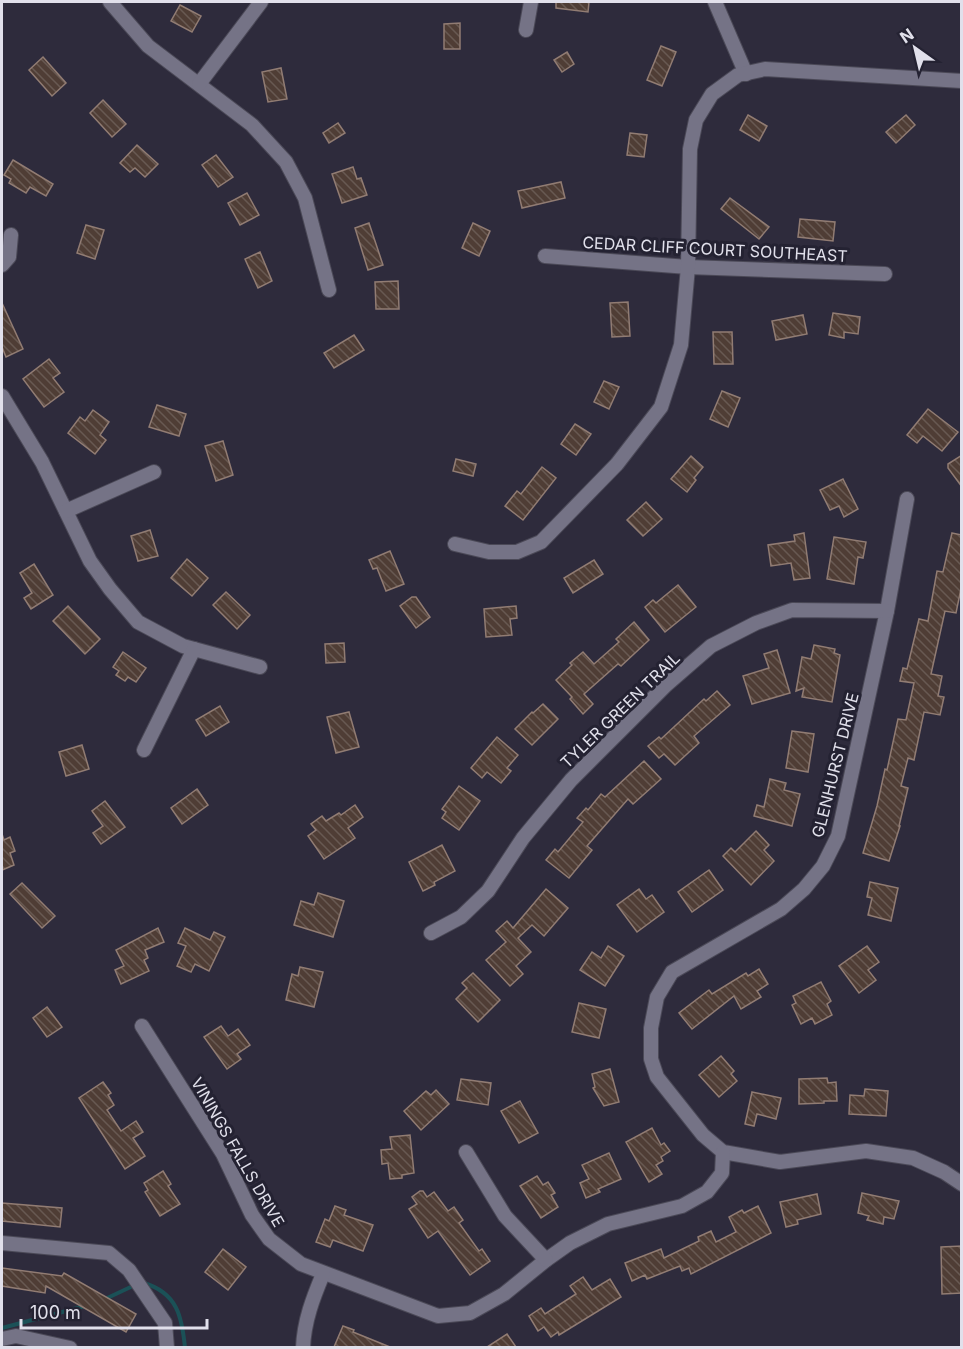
<svg xmlns="http://www.w3.org/2000/svg" width="963" height="1349" viewBox="0 0 963 1349" font-family="Inter,sans-serif">
  <style>
    .lines { fill: none; stroke-linecap: round; stroke-linejoin: round }
    .stream { stroke: #1b5157; stroke-width: 4 }
    .building { fill: url(#building-back-hatch); stroke: #917c73; stroke-width: 1.5 }
    .street-casing { stroke: #4b4957; stroke-width: 16 }
    .street { stroke: #757386; stroke-width: 14 }
    .labels { text-anchor: middle; stroke-width: 6; stroke-linejoin: round; paint-order: stroke }
    .street-label { font-size: 16px; fill: #e1e0eb; stroke: #242232 }
  </style>
  <defs>
    <pattern id="building-back-hatch" width="6" height="6" patternUnits="userSpaceOnUse" patternTransform="scale(1.5)"><rect width="6" height="6" fill="#4f3d35"/><path d="M-1 5l2 2M0 0l6 6M5-1l2 2" fill="none" stroke="#685952"/></pattern>
  </defs>
  <rect width="100%" height="100%" fill="#2e2b3c"/>
  <g class="lines">
    <g class="stream">
      <path d="M144,1283C177,1293 182,1316 185,1348"/>
      <polyline points="103,1300 135,1285"/>
      <polyline points="2,1328 85,1306"/>
    </g>
  </g>
  <g class="building">
    <polygon points="556,2 589,2 588,12 556,8"/>
    <polygon points="180,5 201,16 192,32 171,21"/>
    <polygon points="460,23 460,49 444,49 444,24"/>
    <polygon points="661,46 676,52 662,86 647,80"/>
    <polygon points="567,52 574,64 562,72 554,60"/>
    <polygon points="43,57 66,83 52,96 29,70"/>
    <polygon points="281,68 287,99 268,102 262,72"/>
    <polygon points="103,100 126,124 112,137 90,113"/>
    <polygon points="748,115 767,126 759,141 740,130"/>
    <polygon points="906,115 915,125 896,143 886,132"/>
    <polygon points="338,123 345,133 329,143 323,133"/>
    <polygon points="630,133 647,135 644,157 627,155"/>
    <polygon points="137,145 158,164 145,177 135,168 130,172 120,163"/>
    <polygon points="216,155 233,177 218,187 202,165"/>
    <polygon points="13,160 53,184 46,196 30,187 26,193 9,183 11,179 4,175"/>
    <polygon points="353,167 357,179 361,178 367,195 342,203 332,174"/>
    <polygon points="561,182 565,198 522,208 518,191"/>
    <polygon points="247,193 259,215 240,225 228,203"/>
    <polygon points="730,198 769,227 759,239 721,209"/>
    <polygon points="800,219 835,222 833,241 798,237"/>
    <polygon points="369,223 383,265 368,270 355,228"/>
    <polygon points="473,223 490,231 479,256 462,248"/>
    <polygon points="86,225 104,230 95,259 77,253"/>
    <polygon points="260,252 272,281 258,288 245,259"/>
    <polygon points="398,281 399,309 376,309 375,282"/>
    <polygon points="628,302 630,336 612,337 610,303"/>
    <polygon points="2,303 23,349 6,357 2,347"/>
    <polygon points="833,313 860,317 858,334 844,332 844,338 829,335"/>
    <polygon points="803,315 807,334 776,340 772,321"/>
    <polygon points="713,332 732,332 733,364 714,364"/>
    <polygon points="354,335 364,350 334,368 324,353"/>
    <polygon points="49,359 60,373 53,378 64,392 44,407 23,379"/>
    <polygon points="604,381 619,387 609,409 594,402"/>
    <polygon points="722,391 740,398 728,427 710,419"/>
    <polygon points="157,405 186,414 179,436 149,427"/>
    <polygon points="928,409 958,432 942,451 923,436 917,443 907,435"/>
    <polygon points="93,410 109,422 100,435 106,440 95,454 68,433 80,417 85,421"/>
    <polygon points="575,424 591,434 576,455 561,444"/>
    <polygon points="223,441 233,475 216,481 205,446"/>
    <polygon points="962,455 962,487 948,468 948,464"/>
    <polygon points="691,456 703,467 694,478 696,480 687,492 671,479"/>
    <polygon points="456,459 476,464 473,476 453,471"/>
    <polygon points="542,467 556,478 523,520 505,506 517,491 521,494"/>
    <polygon points="843,479 858,509 844,517 839,506 830,510 820,490"/>
    <polygon points="646,502 662,519 643,536 627,520"/>
    <polygon points="150,530 158,556 138,561 131,536"/>
    <polygon points="804,533 810,578 794,580 791,563 771,566 768,545 795,541 794,535"/>
    <polygon points="952,533 962,535 962,584 956,613 945,611 931,674 942,676 938,696 944,697 940,715 924,712 914,760 908,758 901,786 908,788 899,826 900,826 889,861 863,853 877,806 885,769 887,770 898,719 906,720 914,683 900,681 903,668 907,669 919,619 928,621 937,571 943,572"/>
    <polygon points="834,537 866,542 863,558 858,557 854,584 827,579"/>
    <polygon points="390,551 404,584 386,591 377,568 373,569 369,560"/>
    <polygon points="187,559 208,578 192,596 171,578"/>
    <polygon points="594,560 603,574 573,593 564,578"/>
    <polygon points="34,564 53,595 31,609 24,598 32,593 20,573"/>
    <polygon points="678,585 696,607 665,632 645,607 653,600 656,603"/>
    <polygon points="226,592 250,615 237,629 213,605"/>
    <polygon points="412,597 416,597 430,617 416,628 400,606"/>
    <polygon points="68,606 100,639 85,654 53,621"/>
    <polygon points="516,606 517,618 510,619 512,635 486,637 484,609"/>
    <polygon points="634,622 649,640 621,666 618,664 584,694 593,704 583,714 570,699 572,697 556,680 572,665 570,663 583,652 594,664 619,642 616,639"/>
    <polygon points="344,643 345,662 326,663 325,644"/>
    <polygon points="814,645 835,649 834,653 840,655 832,702 802,697 804,688 796,691 802,657 811,659"/>
    <polygon points="777,650 790,693 752,704 743,676 769,668 764,654"/>
    <polygon points="123,652 146,668 136,682 128,677 125,681 116,675 119,671 113,667"/>
    <polygon points="717,691 730,705 694,736 699,743 675,765 664,754 659,758 648,746 659,737 661,739 704,699 706,701"/>
    <polygon points="543,704 558,719 532,745 515,729 532,712 533,713"/>
    <polygon points="220,706 229,722 206,736 196,720"/>
    <polygon points="349,712 359,747 336,753 327,717"/>
    <polygon points="792,731 814,734 808,772 786,768"/>
    <polygon points="497,737 518,755 507,768 511,771 501,783 487,772 482,778 471,768"/>
    <polygon points="82,745 89,769 66,776 59,752"/>
    <polygon points="644,761 661,779 633,804 628,799 587,846 592,850 569,878 546,860 555,849 558,852 583,822 577,818 586,808 588,810 601,794 605,797"/>
    <polygon points="770,779 786,783 784,790 800,794 792,826 754,816 757,805 764,807"/>
    <polygon points="459,786 480,801 459,830 442,818 446,812 442,809"/>
    <polygon points="197,789 208,805 182,824 171,808"/>
    <polygon points="105,801 125,827 101,844 93,833 103,826 92,811"/>
    <polygon points="355,805 363,817 348,828 355,838 324,859 308,836 316,830 311,824 322,816 326,821 339,813 341,815"/>
    <polygon points="756,831 769,845 764,850 774,861 751,885 723,856 731,848 735,852"/>
    <polygon points="2,834 4,840 10,837 15,851 10,853 14,865 2,870"/>
    <polygon points="442,845 455,871 434,882 435,885 423,891 409,862"/>
    <polygon points="709,870 723,890 692,912 678,892"/>
    <polygon points="870,882 898,888 891,921 868,915 872,898 867,897"/>
    <polygon points="22,883 55,916 42,928 10,894"/>
    <polygon points="546,889 568,908 544,936 532,925 518,938 531,952 516,966 523,974 510,986 486,960 506,942 496,931 507,921 513,928"/>
    <polygon points="639,889 646,899 652,895 664,912 637,932 617,905"/>
    <polygon points="318,893 344,901 333,937 294,925 301,901 314,905"/>
    <polygon points="158,928 164,942 145,950 148,958 144,960 149,971 121,984 115,970 124,966 116,950"/>
    <polygon points="185,928 210,940 214,932 225,937 209,971 195,964 191,972 177,966 186,946 178,943"/>
    <polygon points="608,946 624,956 605,986 580,970 592,952 601,958"/>
    <polygon points="867,946 879,962 868,970 876,980 859,993 839,966"/>
    <polygon points="300,967 323,972 314,1007 286,1000 292,974 298,976"/>
    <polygon points="759,969 768,984 757,991 761,997 741,1009 734,996 692,1029 679,1013 709,990 712,994 746,973 748,976"/>
    <polygon points="473,973 500,1000 478,1022 456,999 467,988 462,983"/>
    <polygon points="821,982 831,1001 827,1004 832,1015 815,1024 812,1018 801,1024 792,1005 796,1003 793,996"/>
    <polygon points="579,1003 606,1009 599,1038 572,1032"/>
    <polygon points="47,1007 62,1027 47,1037 33,1018"/>
    <polygon points="221,1026 228,1036 238,1029 250,1045 237,1054 241,1059 227,1069 204,1037"/>
    <polygon points="721,1056 734,1071 731,1074 737,1081 719,1097 699,1075"/>
    <polygon points="610,1069 619,1102 604,1106 593,1088 595,1087 592,1074"/>
    <polygon points="827,1078 828,1083 836,1082 837,1101 824,1101 824,1103 799,1104 799,1079"/>
    <polygon points="461,1079 491,1083 488,1105 457,1100"/>
    <polygon points="103,1082 111,1093 108,1095 114,1105 107,1110 121,1131 136,1121 143,1132 133,1138 145,1156 125,1169 79,1098"/>
    <polygon points="865,1089 888,1091 886,1116 849,1114 850,1095 864,1096"/>
    <polygon points="436,1090 449,1104 421,1130 404,1111 426,1091 431,1095"/>
    <polygon points="752,1092 781,1098 776,1119 757,1114 754,1126 745,1124"/>
    <polygon points="520,1101 538,1133 519,1143 501,1111"/>
    <polygon points="652,1128 661,1145 664,1143 670,1151 661,1157 663,1161 656,1165 662,1174 649,1182 626,1142"/>
    <polygon points="410,1135 414,1173 402,1175 402,1178 390,1179 388,1163 382,1164 381,1150 392,1149 390,1137"/>
    <polygon points="609,1153 621,1179 598,1189 600,1192 586,1198 580,1183 589,1179 582,1165"/>
    <polygon points="163,1171 171,1184 168,1186 180,1204 160,1216 145,1192 148,1190 144,1183"/>
    <polygon points="537,1176 543,1185 548,1182 555,1193 551,1195 558,1207 541,1218 520,1186"/>
    <polygon points="420,1191 423,1191 427,1197 434,1192 448,1211 454,1207 463,1220 459,1223 479,1251 482,1249 490,1261 470,1275 438,1231 428,1238 409,1209 417,1204 412,1197"/>
    <polygon points="862,1193 899,1201 894,1219 884,1217 883,1224 867,1220 869,1216 858,1213"/>
    <polygon points="817,1194 821,1214 797,1220 798,1224 786,1227 780,1202"/>
    <polygon points="2,1203 62,1208 60,1227 2,1221"/>
    <polygon points="335,1206 346,1210 344,1215 373,1225 363,1251 333,1240 330,1247 316,1242 325,1219 329,1221"/>
    <polygon points="758,1206 771,1233 691,1274 689,1268 682,1271 680,1266 647,1279 645,1275 632,1281 625,1263 661,1249 664,1258 699,1241 698,1237 711,1231 716,1242 736,1232 729,1217 742,1210 744,1213"/>
    <polygon points="962,1246 962,1293 942,1294 941,1247"/>
    <polygon points="223,1249 246,1267 228,1290 205,1272"/>
    <polygon points="2,1268 62,1276 64,1273 136,1314 126,1332 46,1286 45,1293 2,1286"/>
    <polygon points="583,1277 592,1290 610,1279 621,1297 559,1335 558,1332 551,1337 544,1327 538,1331 529,1316 541,1308 545,1314 576,1294 570,1286"/>
    <polygon points="343,1326 354,1330 353,1332 390,1347 334,1347"/>
    <polygon points="507,1334 516,1347 487,1347"/>
  </g>
  <g class="lines">
    <defs>
      <g id="street">
        <polyline points="110,2 148,46 252,125 286,162 305,198 329,290"/>
        <polyline points="715,2 746,74"/>
        <polyline points="526,30 531,2"/>
        <polyline points="199,84 261,2"/>
        <polyline points="545,256 688,267 885,274"/>
        <polyline points="2,265 9,257 11,235"/>
        <polyline points="2,396 42,462 90,561 110,589 138,622 183,646 260,667"/>
        <polyline points="907,499 887,611 838,836 823,866 804,889 781,909 672,972 657,997 651,1028 651,1059 657,1077 703,1135 723,1152 780,1162 866,1151 913,1158 944,1172 962,1184"/>
        <polyline points="66,511 154,472"/>
        <polyline points="455,544 489,552 517,552 541,542 617,464 661,407 681,345 688,267 690,149 696,120 712,94 738,75 765,69 962,81"/>
        <polyline points="144,750 194,649"/>
        <polyline points="431,933 461,917 488,891 523,838 571,780 665,686 711,646 756,623 792,610 887,611"/>
        <polyline points="142,1026 223,1154 252,1215 269,1239 301,1264 438,1316 470,1313 504,1294 546,1260 570,1243 608,1224 682,1206 707,1192 722,1173 723,1152"/>
        <polyline points="466,1152 505,1216 546,1260"/>
        <polyline points="2,1243 109,1253 129,1270 165,1323 167,1348"/>
        <polyline points="2,1339 16,1336 70,1348"/>
        <path d="M303,1348C304,1321 313,1298 323,1274"/>
      </g>
    </defs>
    <use href="#street" class="street-casing"/>
    <use href="#street" class="street"/>
  </g>
  <g class="labels">
    <g class="street-label">
      <text transform="translate(715 249) rotate(3)" y="6">CEDAR CLIFF COURT SOUTHEAST</text>
      <text transform="translate(620 710) rotate(-44)" y="6">TYLER GREEN TRAIL</text>
      <text transform="translate(835 765) rotate(-76)" y="6">GLENHURST DRIVE</text>
      <text transform="translate(238 1152) rotate(60)" y="6">VININGS FALLS DRIVE</text>
    </g>
  </g>
  <rect width="963" height="1349" fill="none" stroke="#e1e0eb" stroke-width="6"/>
  <g transform="translate(915 48) rotate(326)" stroke="#242232" stroke-width="4.5" paint-order="stroke">
  <path d="M0-4.5L10 22L0 15L-10 22Z" fill="#e1e0eb"/>
  <text y="-9" font-size="16" font-weight="bold" text-anchor="middle" fill="#e1e0eb">N</text>
  </g>
  <path d="M21 1319v9h186v-9" fill="none" stroke="#e1e0eb" stroke-width="3"/>
  <text x="30" y="1319" font-size="18" fill="#e1e0eb" stroke="#242232" stroke-width="4.5" paint-order="stroke">100 m</text>
</svg>
